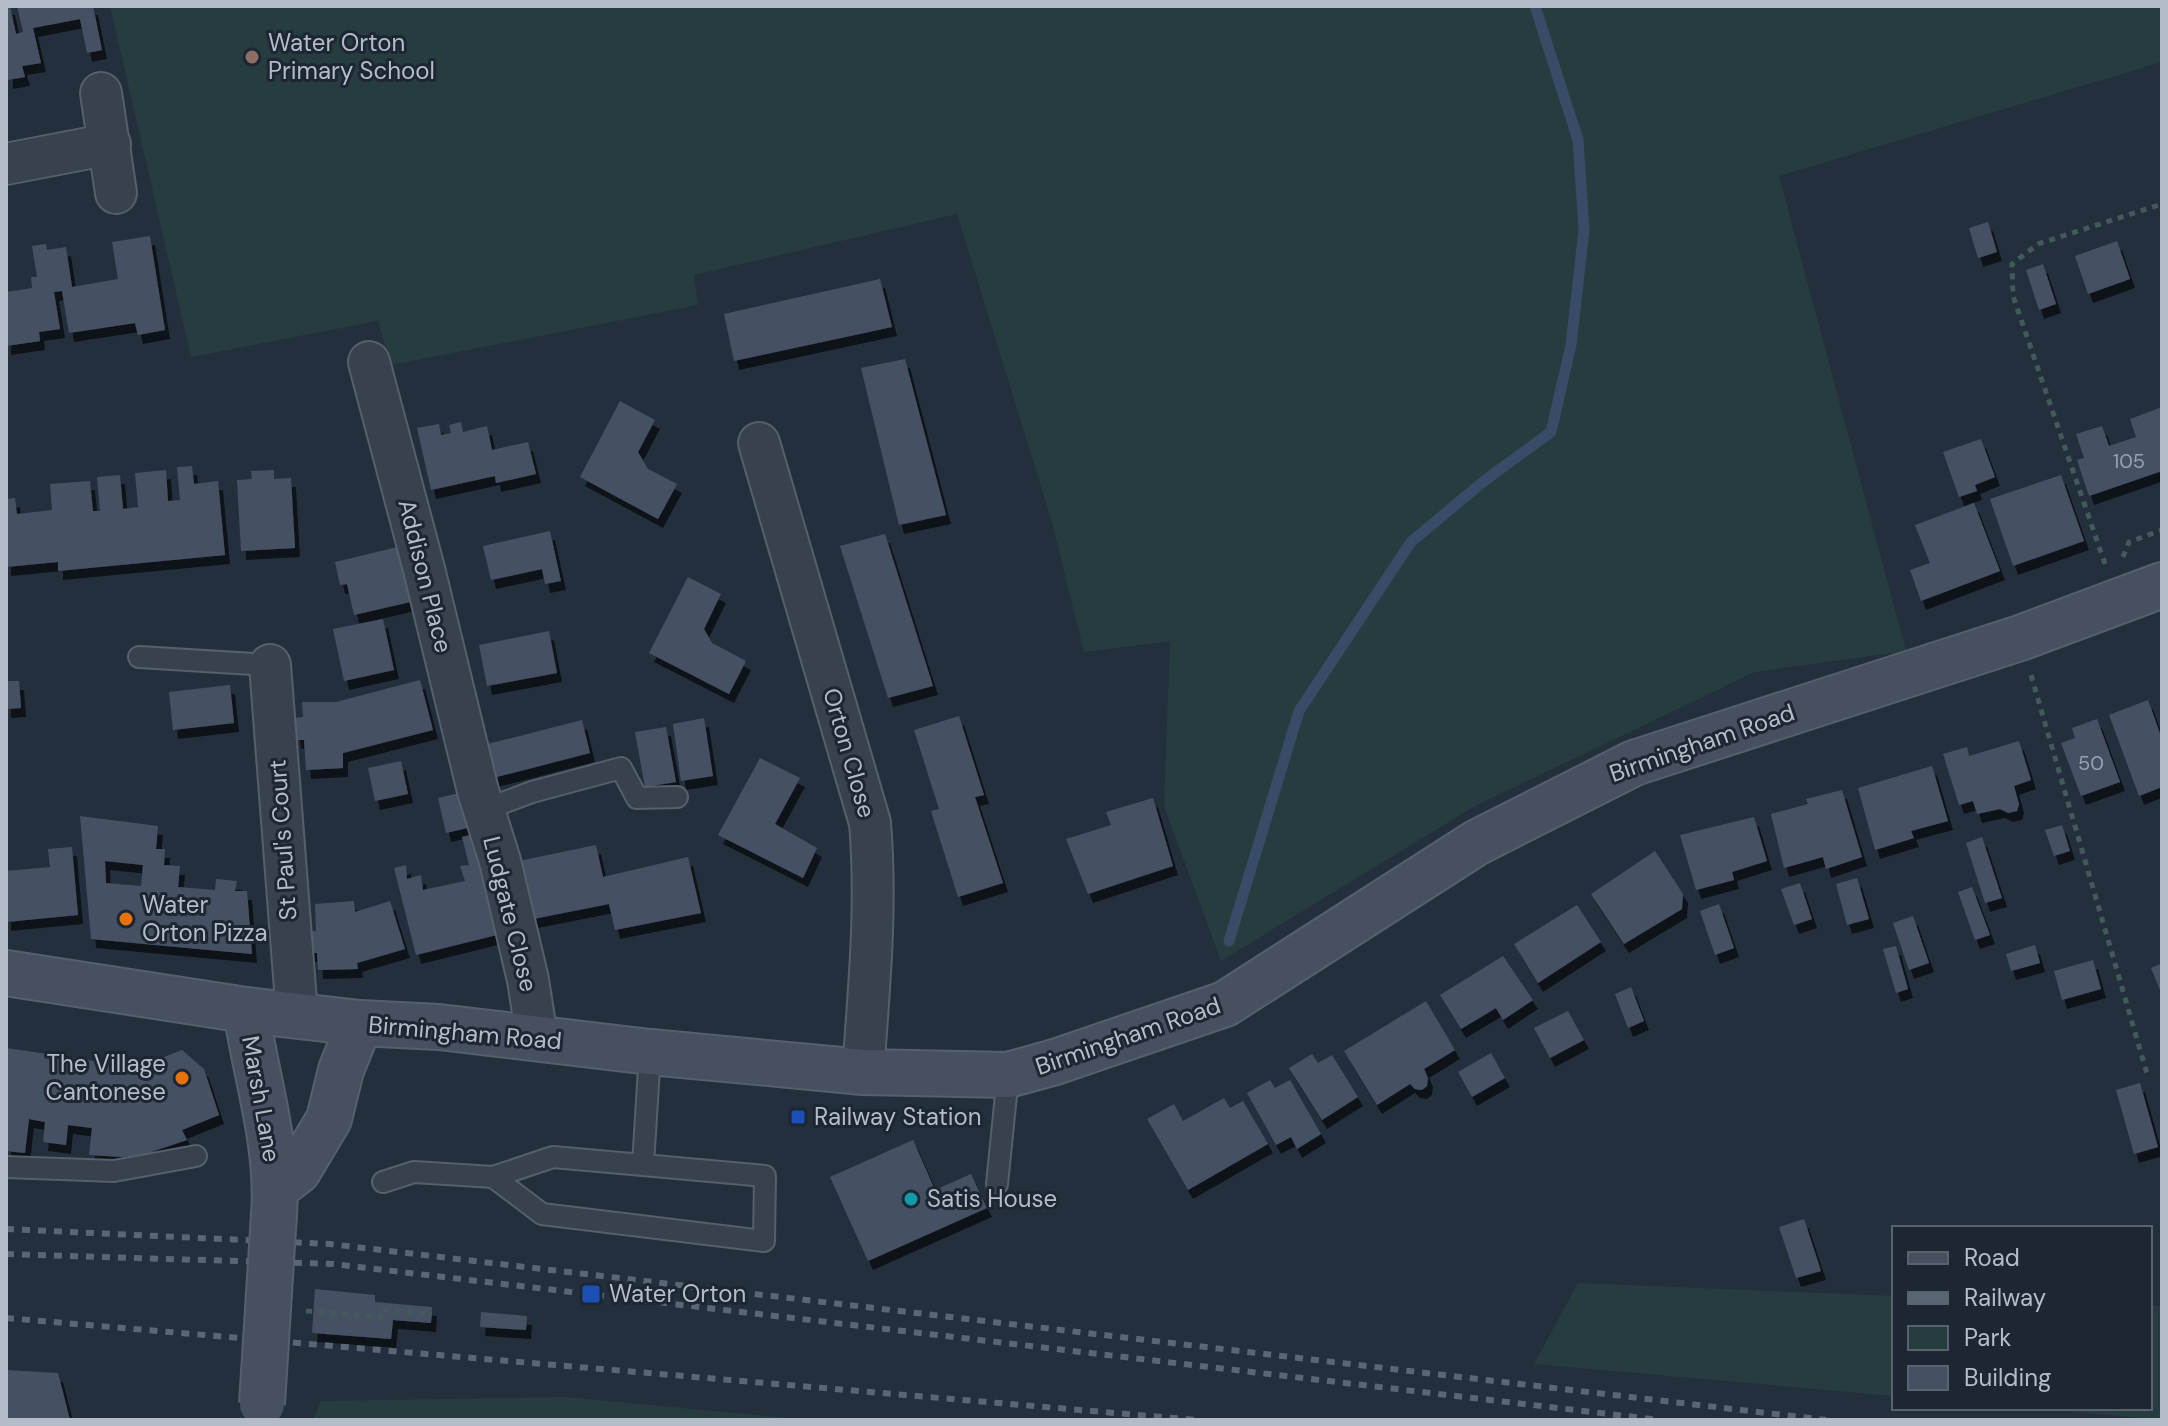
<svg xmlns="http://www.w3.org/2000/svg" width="2168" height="1426" viewBox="0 0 2168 1426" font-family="'DM Sans',sans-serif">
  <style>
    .green { fill: #263c3f }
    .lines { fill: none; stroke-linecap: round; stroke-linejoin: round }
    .stream { stroke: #394c67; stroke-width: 11 }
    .building { fill: #455162; fill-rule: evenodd; filter: url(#shadow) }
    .lane-casing { stroke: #565f6c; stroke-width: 24 }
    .street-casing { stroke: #565f6c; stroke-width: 44 }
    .secondary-casing { stroke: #565f6c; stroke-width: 48 }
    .path { stroke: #44595c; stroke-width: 5; stroke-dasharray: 6 6; stroke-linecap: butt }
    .lane { stroke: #38414e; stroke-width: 20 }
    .street { stroke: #38414e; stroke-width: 40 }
    .secondary { stroke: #465061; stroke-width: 44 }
    .rail { stroke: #5a6575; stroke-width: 6; stroke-dasharray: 8 8; stroke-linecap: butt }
    .secondary-bridge-casing { stroke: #565f6c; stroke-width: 48; stroke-linecap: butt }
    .secondary-bridge { stroke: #465061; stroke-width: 44 }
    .education-dot { fill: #8d6e63; stroke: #1d2633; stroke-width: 3 }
    .food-dot { fill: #e8710a; stroke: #1d2633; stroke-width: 3 }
    .transit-dot { fill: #1a4fb4; stroke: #1d2633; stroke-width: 3 }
    .culture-dot { fill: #0f9aa8; stroke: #1d2633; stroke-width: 3 }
    .labels { text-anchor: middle; stroke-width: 6; stroke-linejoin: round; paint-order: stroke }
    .number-label { font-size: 20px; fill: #98a1af }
    .poi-label { font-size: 24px; fill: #b4bcc9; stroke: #1d2633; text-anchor: start }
    .street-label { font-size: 24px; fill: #b4bcc9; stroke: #1d2633 }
  </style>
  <defs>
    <filter id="shadow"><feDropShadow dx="5" dy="9" stdDeviation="0" flood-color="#0009"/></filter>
  </defs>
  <rect width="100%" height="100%" fill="#242f3e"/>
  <g class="green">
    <polygon points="110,6 2162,6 2162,62 1779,176 1906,651 1755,672 1475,806 1221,961 1164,806 1170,641 1084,652 1051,519 957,214 694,275 698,305 391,365 378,321 191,357"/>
    <polygon points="1578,1283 1894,1296 1894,1396 1534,1364"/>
    <polygon points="2150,1306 2162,1306 2162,1420 2031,1408 2150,1408"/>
    <polygon points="565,1397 809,1420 313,1420 321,1401"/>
  </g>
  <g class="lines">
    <polyline class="stream" points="1229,941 1299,711 1411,542 1484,481 1551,432 1571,345 1584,230 1578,140 1535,6"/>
  </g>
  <g class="building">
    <polygon points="6,6 10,6 16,34 23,32 17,6 93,6 102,50 87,53 80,19 33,28 41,63 22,66 25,77 8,80"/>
    <polygon points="1988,222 1997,252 1978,258 1969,228"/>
    <polygon points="150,236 165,330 138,335 135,323 69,333 62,291 54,292 60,329 39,332 40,341 6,346 6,292 32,288 31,277 37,277 32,246 46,244 47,250 66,247 72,287 118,279 112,242"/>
    <polygon points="2117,241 2130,279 2088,294 2075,256"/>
    <polygon points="2043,264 2056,304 2039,310 2026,270"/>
    <polygon points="880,279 892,327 734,361 724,314"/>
    <polygon points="905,359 946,515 899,525 861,368"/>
    <polygon points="620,401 655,420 638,452 648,469 677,484 658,519 580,477"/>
    <polygon points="2162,407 2162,471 2089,496 2077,460 2084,458 2076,434 2102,426 2109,446 2136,437 2130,419"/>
    <polygon points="461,422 463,432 487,426 492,450 528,442 536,474 496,483 495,476 431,490 417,428 439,424 441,435 451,433 449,425"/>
    <polygon points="1981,439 1995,477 1975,485 1977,491 1959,497 1943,452"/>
    <polygon points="192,466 194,484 218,481 225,555 58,571 58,562 6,567 6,499 15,498 17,514 52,510 50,484 90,481 93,511 100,511 97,477 120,475 123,509 138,507 135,473 166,470 168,501 180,500 177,467"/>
    <polygon points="274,470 274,479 291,478 295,548 241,551 237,480 252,479 251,471"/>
    <polygon points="2061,475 2084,541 2013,566 1990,499"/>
    <polygon points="1974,503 2000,571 1921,601 1910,570 1930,563 1915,525"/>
    <polygon points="550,531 561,581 545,584 542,569 491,580 483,546"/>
    <polygon points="885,534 933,686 888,698 840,546"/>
    <polygon points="406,545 419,600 354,615 347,584 340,585 335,562"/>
    <polygon points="688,577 721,594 704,629 712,643 746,661 729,694 649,653"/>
    <polygon points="383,619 394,670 344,681 333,629"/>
    <polygon points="549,631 557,673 487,686 479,645"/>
    <polygon points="420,680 433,730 343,753 343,768 306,770 304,740 296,740 294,718 303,717 302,702 336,702"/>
    <polygon points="6,681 19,681 21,708 6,709"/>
    <polygon points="230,685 234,723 173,730 169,692"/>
    <polygon points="2148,700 2162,739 2162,787 2139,796 2109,715"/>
    <polygon points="959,716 984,795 975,797 1003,883 958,897 931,811 939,809 914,730"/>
    <polygon points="704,718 713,776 681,781 673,724"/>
    <polygon points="2097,719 2120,782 2081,796 2061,743 2075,738 2072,728"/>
    <polygon points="582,720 590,753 485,780 476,747"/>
    <polygon points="666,727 676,782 645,787 635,732"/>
    <polygon points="2019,741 2031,780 2014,786 2019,804 2017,811 2008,813 2000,809 1977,814 1973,801 1959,805 1943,754 1967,747 1969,756"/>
    <polygon points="760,758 800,778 775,824 817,848 803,878 718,835"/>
    <polygon points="401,761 408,794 375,801 368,768"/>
    <polygon points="1932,766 1948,821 1911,831 1914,838 1875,850 1858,788"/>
    <polygon points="1842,790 1862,857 1826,869 1823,857 1784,868 1771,814 1808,804 1806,799"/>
    <polygon points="468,791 476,826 446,833 438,798"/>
    <polygon points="1153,798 1173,866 1088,894 1066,839 1111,825 1106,812"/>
    <path d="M80,816L158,826L156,849H165L164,865L180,866L178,887L215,890L216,879L237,881L235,891H247L252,954L91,939ZM105,861L143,865L141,886L106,883Z"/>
    <polygon points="1754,817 1767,861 1732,872 1734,880 1696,890 1680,835"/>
    <polygon points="2062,825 2070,851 2054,856 2045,830"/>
    <polygon points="478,833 505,933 416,955 394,868 406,865 407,879 421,875 423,890 465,881 460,866 469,865 462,837"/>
    <polygon points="1982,837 2002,898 1985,903 1966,843"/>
    <polygon points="596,845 603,877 688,857 701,913 615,930 609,904 528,920 514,862"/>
    <polygon points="72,847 78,915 6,922 6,871 50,867 48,849"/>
    <polygon points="1655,851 1683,894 1682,909 1624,944 1591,894"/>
    <polygon points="1857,878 1869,919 1847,925 1836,884"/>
    <polygon points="1800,883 1812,919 1794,925 1781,889"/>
    <polygon points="1972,887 1990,935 1975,940 1958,892"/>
    <polygon points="354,901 355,912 390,901 405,949 357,963 358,969 318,970 317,953 309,953 308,931 316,931 315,904"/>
    <polygon points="1719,904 1734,948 1715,955 1700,911"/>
    <polygon points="1577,905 1601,942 1538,983 1514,944"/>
    <polygon points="1913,916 1929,963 1909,970 1893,923"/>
    <polygon points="2035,945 2040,963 2011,971 2006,954"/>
    <polygon points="1896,946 1908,989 1896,993 1883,949"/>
    <polygon points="1503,956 1533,1000 1503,1020 1496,1008 1461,1029 1440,995"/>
    <polygon points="2093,960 2101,989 2062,1000 2054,971"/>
    <polygon points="2162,963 2162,995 2151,968"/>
    <polygon points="1631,987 1644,1021 1628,1028 1615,994"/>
    <polygon points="1426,1001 1455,1050 1424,1069 1428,1078 1427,1086 1422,1090 1415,1089 1410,1084 1377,1105 1344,1051"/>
    <polygon points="1568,1011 1584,1040 1550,1058 1534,1028"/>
    <polygon points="6,1048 101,1062 159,1059 182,1050 204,1069 219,1115 182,1130 187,1140 145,1154 122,1157 89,1155 92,1128 68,1125 66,1145 43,1142 45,1122 29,1119 25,1153 6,1151"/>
    <polygon points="1491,1053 1505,1078 1472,1097 1458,1072"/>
    <polygon points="1312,1054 1318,1063 1332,1055 1358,1097 1322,1120 1289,1068"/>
    <polygon points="1270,1080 1275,1088 1290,1080 1321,1134 1297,1149 1291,1137 1276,1145 1247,1093"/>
    <polygon points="2140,1083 2158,1147 2134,1154 2116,1090"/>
    <polygon points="1224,1098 1230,1108 1243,1101 1268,1144 1188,1190 1147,1119 1174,1104 1183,1121"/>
    <polygon points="913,1140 935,1190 971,1174 987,1208 868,1261 830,1177"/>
    <polygon points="1804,1219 1821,1271 1796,1278 1779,1227"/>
    <polygon points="315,1289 375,1295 375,1302 432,1307 431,1323 393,1320 391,1339 312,1333"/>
    <polygon points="481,1312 527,1316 526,1330 480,1327"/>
    <polygon points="6,1370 58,1373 70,1420 6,1420"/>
  </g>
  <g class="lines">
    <defs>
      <g id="lane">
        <polyline points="139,657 270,665"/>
        <polyline points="484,810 532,792 621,768 637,798 677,797"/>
        <polyline points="643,1165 553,1157 493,1177 542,1214 764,1241 765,1176 643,1165 650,1052"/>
        <polyline points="6,1167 114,1171 196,1156"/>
        <polyline points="383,1182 414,1172 493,1177"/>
        <polyline points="997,1184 1008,1075"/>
      </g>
      <g id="street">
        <polyline points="101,93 116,193"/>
        <polyline points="6,164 110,144"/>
        <polyline points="369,362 424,569 478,791 500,861 528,980 537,1038"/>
        <path d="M759,443L870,823C877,906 869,989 863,1072"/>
        <polyline points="270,665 297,1015"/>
      </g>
      <g id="secondary">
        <polyline points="6,973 246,1010 360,1023 439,1027 650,1052 863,1072 1008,1075 1055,1062 1225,1004 1476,843 1634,763 2020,638 2162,585"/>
        <path d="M246,1010C256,1077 279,1146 274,1214"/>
        <polyline points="276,1188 298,1171 329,1119 341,1070 360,1023"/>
      </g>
    </defs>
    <use href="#lane" class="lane-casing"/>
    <use href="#street" class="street-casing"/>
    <use href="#secondary" class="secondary-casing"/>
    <g class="path">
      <polyline points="2123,557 2129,542 2162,530"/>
      <polyline points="2105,564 2013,296 2012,264 2038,244 2162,204"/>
      <polyline points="2031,675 2148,1077"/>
      <polyline points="306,1311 384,1317 384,1310 432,1314"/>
    </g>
    <use href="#lane" class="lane"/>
    <use href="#street" class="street"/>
    <use href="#secondary" class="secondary"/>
    <g class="rail">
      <polyline points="6,1229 330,1244 1826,1420"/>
      <polyline points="6,1254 333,1264 1660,1420"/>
      <polyline points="6,1318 1197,1420"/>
    </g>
    <defs>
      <polyline id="secondary-bridge" points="262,1404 274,1214"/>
    </defs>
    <use href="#secondary-bridge" class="secondary-bridge-casing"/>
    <use href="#secondary-bridge" class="secondary-bridge"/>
  </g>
  <circle class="education-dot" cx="252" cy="57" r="8"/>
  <g class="food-dot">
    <circle cx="126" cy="919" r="8"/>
    <circle cx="182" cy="1078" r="8"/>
  </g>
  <g class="transit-dot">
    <rect x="790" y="1109" width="16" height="16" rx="4"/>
    <rect x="581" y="1284" width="20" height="20" rx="4"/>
  </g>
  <circle class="culture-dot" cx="911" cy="1199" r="8"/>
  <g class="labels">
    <g class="number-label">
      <text x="2129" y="468">105</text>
      <text x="2091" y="770">50</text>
    </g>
    <g class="poi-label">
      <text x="268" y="51">Water Orton<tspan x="268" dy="28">Primary School</tspan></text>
      <text x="142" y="913">Water<tspan x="142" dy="28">Orton Pizza</tspan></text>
      <text x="166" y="1072" text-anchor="end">The Village<tspan x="166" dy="28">Cantonese</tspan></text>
      <text x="814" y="1125">Railway Station</text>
      <text x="927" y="1207">Satis House</text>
      <text x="609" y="1302">Water Orton</text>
    </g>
    <g class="street-label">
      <text transform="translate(425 576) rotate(76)" y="8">Addison Place</text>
      <text transform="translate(1702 743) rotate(-19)" y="8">Birmingham Road</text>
      <text transform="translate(849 753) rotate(74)" y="8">Orton Close</text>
      <text transform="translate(283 840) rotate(-94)" y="8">St Paul's Court</text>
      <text transform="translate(510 914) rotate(76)" y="8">Ludgate Close</text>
      <text transform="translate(465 1033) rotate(5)" y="8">Birmingham Road</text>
      <text transform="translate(1128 1036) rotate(-19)" y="8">Birmingham Road</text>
      <text transform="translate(261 1099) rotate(80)" y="8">Marsh Lane</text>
    </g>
  </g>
  <rect width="2168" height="1426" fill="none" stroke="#b4bcc9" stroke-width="16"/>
  <rect x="1892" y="1226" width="260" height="184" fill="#1d2633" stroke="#59626f" stroke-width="2"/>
  <rect x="1908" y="1252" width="40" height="12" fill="#465061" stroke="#59626f" stroke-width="2"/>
  <text x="1964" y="1266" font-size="24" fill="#b4bcc9">Road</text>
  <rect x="1908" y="1292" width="40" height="12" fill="#5a6575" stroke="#59626f" stroke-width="2"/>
  <text x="1964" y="1306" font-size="24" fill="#b4bcc9">Railway</text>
  <rect x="1908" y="1326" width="40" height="24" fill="#263c3f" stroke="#59626f" stroke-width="2"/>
  <text x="1964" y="1346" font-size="24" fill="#b4bcc9">Park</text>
  <rect x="1908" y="1366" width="40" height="24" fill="#455162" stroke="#59626f" stroke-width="2"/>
  <text x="1964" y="1386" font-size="24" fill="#b4bcc9">Building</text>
</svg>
